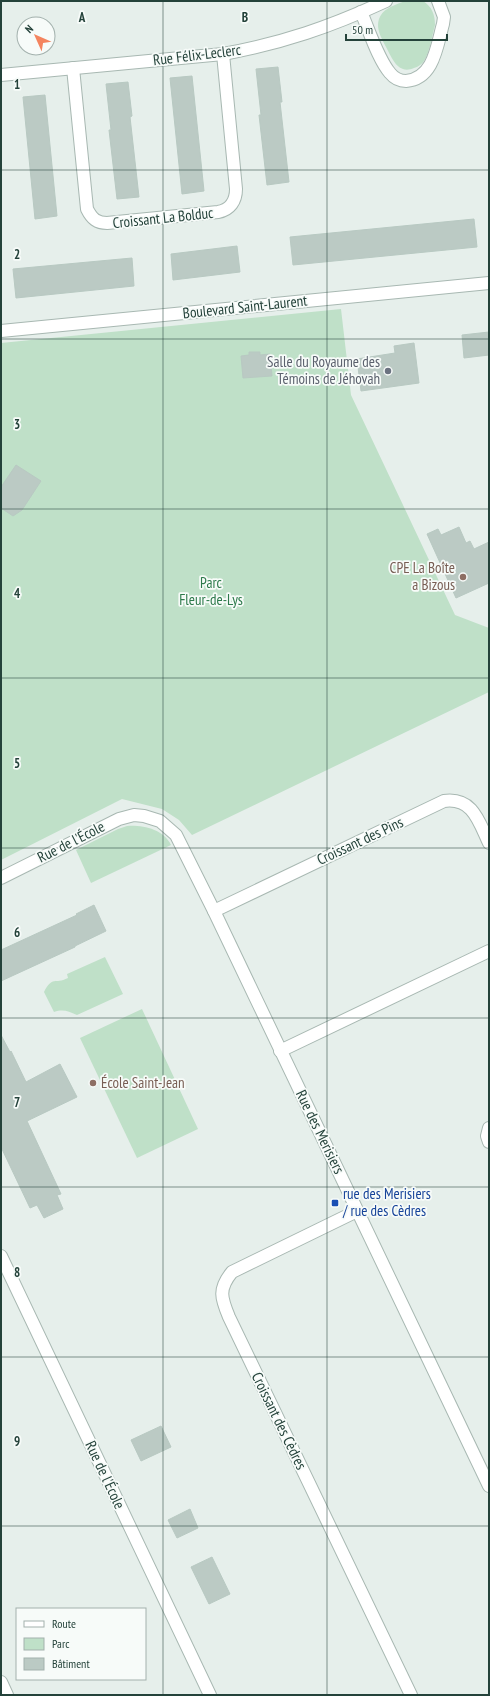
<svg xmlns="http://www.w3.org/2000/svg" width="490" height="1696" viewBox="0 0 490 1696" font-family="'PT Sans Narrow',sans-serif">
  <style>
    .green { fill: #bfe0c8 }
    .building { fill: #bbcac4; stroke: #b8c9c2 }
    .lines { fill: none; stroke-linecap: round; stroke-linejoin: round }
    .minor-casing { stroke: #a8b8b2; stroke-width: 14 }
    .minor { stroke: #fff; stroke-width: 12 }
    .grid { fill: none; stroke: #24423a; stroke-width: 1; stroke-opacity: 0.55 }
    .worship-dot { fill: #6b7280; stroke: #f7fbf9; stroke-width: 1.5 }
    .education-dot { fill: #8d6e63; stroke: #f7fbf9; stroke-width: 1.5 }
    .transit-dot { fill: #1a4fb4; stroke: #f7fbf9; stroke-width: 1.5 }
    .labels { text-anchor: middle; stroke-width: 3.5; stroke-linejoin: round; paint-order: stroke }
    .street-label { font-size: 15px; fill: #24423a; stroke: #f7fbf9 }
    .worship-label { font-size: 15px; fill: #5b616d; stroke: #f7fbf9; text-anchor: end }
    .education-label { font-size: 15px; fill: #785e54; stroke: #f7fbf9; text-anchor: end }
    .park-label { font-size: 15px; fill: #2d7a4b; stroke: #f7fbf9 }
    .transit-label { font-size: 15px; fill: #164399; stroke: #f7fbf9; text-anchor: start }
    .grid-label { font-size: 13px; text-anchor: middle; font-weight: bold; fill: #24423a; stroke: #f7fbf9; stroke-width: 3.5; stroke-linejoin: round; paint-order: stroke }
  </style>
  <rect width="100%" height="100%" fill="#e6efeb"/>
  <g class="green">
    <path d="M405,1H423C432,7 435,14 435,25C432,36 430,51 424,61C422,64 418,67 414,68C398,75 392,58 386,47C381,37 374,26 381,15C385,8 397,4 405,1Z"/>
    <polygon points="341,309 351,395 455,615 489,628 489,692 192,835 179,820 162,809 122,799 1,860 1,343"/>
    <path d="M127,826C143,825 163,829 171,845L91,883L76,850L118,829Z"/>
    <path d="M105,957L123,994L77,1015C68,1011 63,1009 54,1012L44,992C53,975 54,985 68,978L67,974Z"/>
    <polygon points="142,1009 198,1129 137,1158 80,1038"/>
  </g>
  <g class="building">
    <polygon points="278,67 282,102 280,102 289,182 267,185 259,115 261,115 256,69"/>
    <polygon points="192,76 204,191 182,194 170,78"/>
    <polygon points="128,82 132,116 130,117 139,197 117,199 109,130 111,130 106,84"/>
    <polygon points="45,95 57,216 35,219 23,97"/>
    <polygon points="474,219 477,247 293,265 290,237"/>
    <polygon points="237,246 240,272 173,280 171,254"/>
    <polygon points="132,258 134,286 16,298 13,269"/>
    <polygon points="489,332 489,355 464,358 462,335"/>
    <polygon points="414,343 419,383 361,391 357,359 395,353 394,346"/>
    <polygon points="249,352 260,352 260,355 270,354 272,376 243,378 241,356 249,355"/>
    <polygon points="16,465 41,481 22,510 13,516 1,508 1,487"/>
    <polygon points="459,527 466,543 470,541 474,549 489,542 489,583 456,598 427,534 438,529 441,535"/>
    <polygon points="94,905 106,931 75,946 75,947 1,981 1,950 77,915 76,914"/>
    <polygon points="1,1035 10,1052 11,1051 26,1082 60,1064 77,1097 27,1121 61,1194 57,1195 63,1209 44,1218 37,1205 30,1208 1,1147"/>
    <polygon points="161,1426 171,1447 141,1461 131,1440"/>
    <polygon points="190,1509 198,1528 177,1538 168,1520"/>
    <polygon points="212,1557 230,1594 209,1604 191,1567"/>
  </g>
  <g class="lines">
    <defs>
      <g id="minor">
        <path d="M361,12C369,30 378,59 390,73C394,78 399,81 406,81C434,79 437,45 443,24L444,17L438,1"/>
        <path d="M73,68L87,209C92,219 97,223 107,223L218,212C230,210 236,201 236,189L223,54"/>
        <path d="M1,75L223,54C283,43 330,27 386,1"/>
        <polyline points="1,331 489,283"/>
        <polyline points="1,878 119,819 134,815 144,816 160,821 176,835 214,911 489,1486"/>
        <path d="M214,911L444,801C473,797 479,822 489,843"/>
        <polyline points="280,1051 489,951"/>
        <polyline points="489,1128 487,1136 489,1142"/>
        <path d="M357,1211L232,1272C218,1289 221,1298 229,1317L411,1695"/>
        <polyline points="1,1256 210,1695"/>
        <polyline points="1,1682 7,1695"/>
      </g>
    </defs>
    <use href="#minor" class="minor-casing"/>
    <use href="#minor" class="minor"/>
  </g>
  <path class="grid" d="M163,1V1695M327,1V1695M1,170H489M1,339H489M1,509H489M1,678H489M1,848H489M1,1018H489M1,1187H489M1,1357H489M1,1526H489"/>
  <circle class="worship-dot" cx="388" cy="371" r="4"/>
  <g class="education-dot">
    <circle cx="463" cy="577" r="4"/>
    <circle cx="93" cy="1083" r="4"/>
  </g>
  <rect class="transit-dot" x="331" y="1199" width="8" height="8" rx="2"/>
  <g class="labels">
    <g class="street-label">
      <text transform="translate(197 55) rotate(-7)" y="5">Rue Félix-Leclerc</text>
      <text transform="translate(163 218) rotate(-6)" y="5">Croissant La Bolduc</text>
      <text transform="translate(245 307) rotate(-6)" y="5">Boulevard Saint-Laurent</text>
      <text transform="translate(360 841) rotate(-25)" y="5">Croissant des Pins</text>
      <text transform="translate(71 842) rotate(-27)" y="5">Rue de l'École</text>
      <text transform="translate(320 1132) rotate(64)" y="5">Rue des Merisiers</text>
      <text transform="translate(279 1421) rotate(64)" y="5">Croissant des Cèdres</text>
      <text transform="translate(105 1475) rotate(65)" y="5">Rue de l'École</text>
    </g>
    <g class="worship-label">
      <text x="380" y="367">Salle du Royaume des<tspan x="380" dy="17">Témoins de Jéhovah</tspan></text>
    </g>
    <g class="education-label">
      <text x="455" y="573">CPE La Boîte<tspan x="455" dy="17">a Bizous</tspan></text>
      <text x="101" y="1088" text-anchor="start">École Saint-Jean</text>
    </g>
    <g class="park-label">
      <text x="211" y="588">Parc<tspan x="211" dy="17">Fleur-de-Lys</tspan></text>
    </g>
    <g class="transit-label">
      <text x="343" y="1199">rue des Merisiers<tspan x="343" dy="17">/ rue des Cèdres</tspan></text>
    </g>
  </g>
  <g class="grid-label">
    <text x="82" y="22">A</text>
    <text x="245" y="22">B</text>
    <text x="17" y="89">1</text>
    <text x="17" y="259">2</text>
    <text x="17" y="429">3</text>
    <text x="17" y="598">4</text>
    <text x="17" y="768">5</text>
    <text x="17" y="937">6</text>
    <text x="17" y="1107">7</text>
    <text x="17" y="1277">8</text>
    <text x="17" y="1446">9</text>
  </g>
  <rect width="490" height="1696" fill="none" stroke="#24423a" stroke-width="4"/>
  <rect x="16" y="1608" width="130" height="72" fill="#f7fbf9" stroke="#a3b1ad"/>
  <rect x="24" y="1621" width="20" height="6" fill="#ffffff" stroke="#a3b1ad"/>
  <text x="52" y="1628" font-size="12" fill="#24423a">Route</text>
  <rect x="24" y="1638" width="20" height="12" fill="#bfe0c8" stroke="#a3b1ad"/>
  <text x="52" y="1648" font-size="12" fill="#24423a">Parc</text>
  <rect x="24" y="1658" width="20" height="12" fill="#bbcac4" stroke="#a3b1ad"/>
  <text x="52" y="1668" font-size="12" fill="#24423a">Bâtiment</text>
  <g transform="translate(36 36) rotate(315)"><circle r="19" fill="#f7fbf9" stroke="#a3b1ad"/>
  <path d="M0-3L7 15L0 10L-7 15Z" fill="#f4845f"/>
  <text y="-6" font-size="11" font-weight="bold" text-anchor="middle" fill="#24423a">N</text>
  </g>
  <path d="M346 34v6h101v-6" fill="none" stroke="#24423a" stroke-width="2"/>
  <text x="352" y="34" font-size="12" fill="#24423a" stroke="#f7fbf9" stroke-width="3" paint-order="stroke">50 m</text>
</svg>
